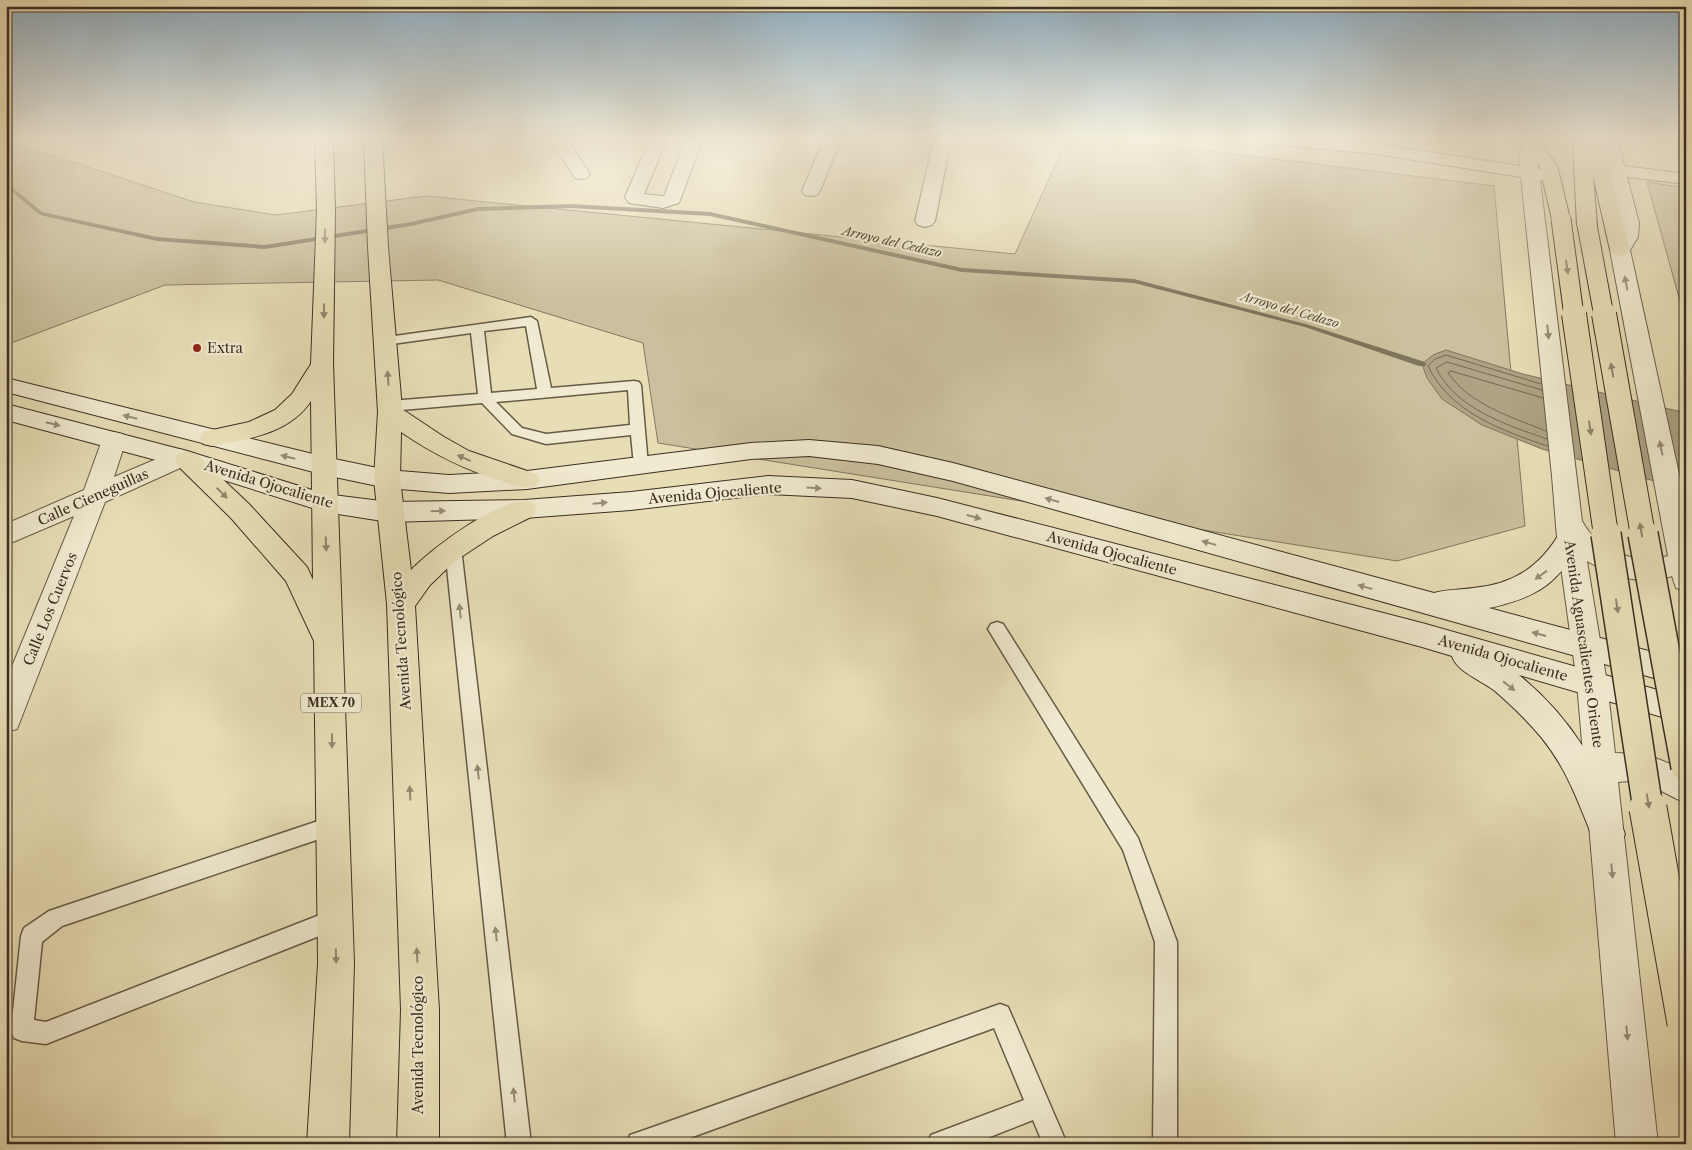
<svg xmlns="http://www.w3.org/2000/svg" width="1692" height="1150" viewBox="0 0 1692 1150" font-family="'Libre Caslon Text',serif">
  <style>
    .green { fill: #cbc09d; stroke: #83785f }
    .water { fill: #ada283; stroke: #7f745c }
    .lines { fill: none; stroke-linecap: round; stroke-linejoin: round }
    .shore { stroke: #746852; stroke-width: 1 }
    .stream { fill: #7f745c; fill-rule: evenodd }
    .service-casing { stroke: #665b46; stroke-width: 3 }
    .minor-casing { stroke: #665b46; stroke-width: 2 }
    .tertiary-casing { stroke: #665b46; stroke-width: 2 }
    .secondary-casing { stroke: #3b2f21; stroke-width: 2 }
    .primary-casing { stroke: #3b2f21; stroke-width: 2 }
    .service { fill: #f0ead0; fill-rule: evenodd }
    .minor { fill: #f0ead0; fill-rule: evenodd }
    .tertiary { fill: #f0ead0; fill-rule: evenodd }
    .secondary { fill: #f0ead0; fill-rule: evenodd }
    .primary { fill: #e8deb6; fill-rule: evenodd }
    .primary-bridge-far3-casing { stroke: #3b2f21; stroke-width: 21; stroke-linecap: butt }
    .primary-bridge-far2-casing { stroke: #3b2f21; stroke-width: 26; stroke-linecap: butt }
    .primary-bridge-far1-casing { stroke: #3b2f21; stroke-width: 32; stroke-linecap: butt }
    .primary-bridge-casing { stroke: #3b2f21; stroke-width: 39; stroke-linecap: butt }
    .primary-bridge-far3 { stroke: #e8deb6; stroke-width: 19 }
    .primary-bridge-far2 { stroke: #e8deb6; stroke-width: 24 }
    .primary-bridge-far1 { stroke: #e8deb6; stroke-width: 29 }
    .primary-bridge { stroke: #e8deb6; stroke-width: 37 }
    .oneway { fill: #92866c }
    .oneway2 { fill: #968c78 }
    .poi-dot { fill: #8f2418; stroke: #f0ead0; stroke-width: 2 }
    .labels { text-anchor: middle; stroke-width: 4.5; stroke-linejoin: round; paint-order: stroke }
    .far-water-label { font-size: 12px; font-style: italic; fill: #584c3a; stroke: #f0ead0 }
    .shield { fill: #f0ead0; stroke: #716756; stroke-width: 1 }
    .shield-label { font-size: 12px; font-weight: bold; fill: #3b2f21 }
    .poi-label { font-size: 14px; fill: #3b2f21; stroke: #f0ead0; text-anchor: start }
    .street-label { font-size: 14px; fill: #3b2f21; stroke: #f0ead0 }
  </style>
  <rect width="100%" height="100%" fill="#e8deb6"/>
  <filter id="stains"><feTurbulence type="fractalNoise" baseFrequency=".004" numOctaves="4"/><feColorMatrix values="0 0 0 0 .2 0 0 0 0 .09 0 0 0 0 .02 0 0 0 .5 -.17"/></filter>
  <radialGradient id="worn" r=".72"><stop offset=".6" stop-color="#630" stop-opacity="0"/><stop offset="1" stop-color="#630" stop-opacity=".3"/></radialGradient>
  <g class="green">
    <polygon points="1067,139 1112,139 1494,186 1525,526 1397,561 658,443 643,343 438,280 165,285 6,345 6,140 194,202 276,215 426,196 1015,254"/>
    <polygon points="1647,182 1686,188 1686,323"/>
  </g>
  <polygon class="water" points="1446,350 1523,374 1686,413 1686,490 1542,449 1482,425 1442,399 1427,378 1422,364 1433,355"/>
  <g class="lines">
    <g class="shore">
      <path d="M1541,384L1446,355L1435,359L1428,366C1450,412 1502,431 1548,446"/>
      <path d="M1542,390L1447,362L1436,368C1456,409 1507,425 1547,439"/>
      <path d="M1543,398L1451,371L1448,373C1470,405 1512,417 1546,431"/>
    </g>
    <polygon class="stream" points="6,182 42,212 157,237 265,245 411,222 478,207 571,204 710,212 962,268 1134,279 1309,325 1425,362 1426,364 1425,366 1419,366 1305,327 1134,283 962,272 710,216 571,208 478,211 411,226 265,249 157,241 40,215 6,187"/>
    <defs>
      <g id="service">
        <path d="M531,317L537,321L551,388L634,381L639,382L641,385L648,465L646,469L641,470L636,469L634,465L631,435L546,444L512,434L482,403L390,411L385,409L383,406L385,403L390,401L478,394L471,333L385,345L379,341L380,338ZM526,326L537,389L491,393L484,331ZM628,390L630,425L546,434L522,428L496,402Z"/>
        <polygon points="453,542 459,544 461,548 531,1144 507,1144 445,548 447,544"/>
        <polygon points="997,622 1003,624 1138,838 1177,942 1177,1144 1153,1144 1155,942 1123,850 991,634 988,629 991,624"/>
        <polygon points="333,816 340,818 343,825 340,832 62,926 42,942 34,1020 46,1022 335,909 342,913 346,920 342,927 46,1044 22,1041 14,1038 11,1030 21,936 24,928 49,911"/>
        <polygon points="1000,1004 1008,1007 1067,1144 1043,1144 1033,1120 972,1144 928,1144 931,1135 1024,1100 994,1028 673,1144 627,1144 630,1135 639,1132"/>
      </g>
      <g id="minor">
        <polygon points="550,139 567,139 590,174 587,178 581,179 575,178"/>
        <polygon points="650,139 667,139 644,194 662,196 664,196 686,139 703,139 679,203 663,208 629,203 625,197"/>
        <polygon points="824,139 841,139 820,191 817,195 811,196 805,195 802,191"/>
        <polygon points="934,139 951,139 935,221 932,225 925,227 918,225 915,221"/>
        <polygon points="114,432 123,434 126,440 114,477 180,449 189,452 192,458 189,464 105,502 21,719 17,729 6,732 6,681 74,516 6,545 6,524 84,490 102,440 105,434"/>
      </g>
      <path id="tertiary" d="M1260,139H1325L1376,144L1520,166L1519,155L1526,141L1532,140L1538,141L1541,145L1537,155L1538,169L1555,172L1558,176L1555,180L1549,181L1540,180L1582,521C1598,551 1637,566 1668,556L1610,250L1618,237L1619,223L1601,139H1618L1624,166L1686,174V184L1627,177L1639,223L1638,237L1630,250L1686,506V591L1676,588L1672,576C1641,586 1614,577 1587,561L1607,683L1615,753L1645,754L1686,770V803C1661,793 1647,778 1618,782L1658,1144H1616L1577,683L1557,538L1552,476L1521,177L1376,154L1268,144L1262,143Z"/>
      <g id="secondary">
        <path d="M6,378L325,457L387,470L449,475L527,471L751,443L809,440L878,446L953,463L1434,593C1447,589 1460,590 1473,588C1514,584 1540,567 1561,531L1570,528L1579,531L1583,538C1559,583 1539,597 1489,608L1686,661V687L953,481L878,464L809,456L751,459L527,489L449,493L387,488L325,475L6,392Z"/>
        <path d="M6,404L187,451L325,494L389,502L524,500L631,492L768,476L852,480L937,498L1422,623L1686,698V724L1519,675C1574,720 1600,769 1625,834L1620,845L1608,850L1596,845C1579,806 1569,771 1541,737C1527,720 1511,705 1495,691C1481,680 1457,672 1452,656L1422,647L937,516L852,498L768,494L631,510L524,518L389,522L325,512L182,467L6,420Z"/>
      </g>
      <g id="primary">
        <path d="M315,139H333L335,210L333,364L354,963L349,1144H307L318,963L314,641L286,581L231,518L178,466L175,460L178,454L187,451L196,454L249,504L307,567L313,580L311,401C289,434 248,439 212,446L203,444L200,438L203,432L249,422L275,410L292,394L311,364L317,210Z"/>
        <path d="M364,139H382L388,247L402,409L444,437L469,451L536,474L540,480L536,486C524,490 514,485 502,481C465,470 433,454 401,432L400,479L411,570C431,549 504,493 533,502L537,509L533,516L493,536L455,561L430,585L415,606L439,1010V1144H397L401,1010L387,604L374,479L378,412L368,247Z"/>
        <polygon points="1523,139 1540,139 1542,146 1557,165 1570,219 1568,223 1561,225 1554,223 1552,219 1539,165 1525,146"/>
        <polygon points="1585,139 1602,139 1630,250 1627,254 1620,256 1613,254 1610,250 1593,175 1597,225 1594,229 1587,231 1580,229 1577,225 1573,147 1576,143 1585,143"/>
      </g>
    </defs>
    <use href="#service" class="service-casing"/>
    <use href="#minor" class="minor-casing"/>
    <use href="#tertiary" class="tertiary-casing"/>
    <use href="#secondary" class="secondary-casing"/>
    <use href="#primary" class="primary-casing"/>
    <use href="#service" class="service"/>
    <use href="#minor" class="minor"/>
    <use href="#tertiary" class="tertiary"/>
    <use href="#secondary" class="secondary"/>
    <use href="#primary" class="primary"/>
    <defs>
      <g id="primary-bridge-far3">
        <polyline points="1561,219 1574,316"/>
        <polyline points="1587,225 1604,316"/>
      </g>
      <g id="primary-bridge-far2">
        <polyline points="1574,314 1606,535"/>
        <polyline points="1604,314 1643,535"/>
      </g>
      <g id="primary-bridge-far1">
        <polyline points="1606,534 1648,809"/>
        <polyline points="1643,534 1686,767"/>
      </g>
      <polyline id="primary-bridge" points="1648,808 1686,1023"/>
    </defs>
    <use href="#primary-bridge-far3" class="primary-bridge-far3-casing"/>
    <use href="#primary-bridge-far2" class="primary-bridge-far2-casing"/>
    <use href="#primary-bridge-far1" class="primary-bridge-far1-casing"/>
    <use href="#primary-bridge" class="primary-bridge-casing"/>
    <use href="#primary-bridge-far3" class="primary-bridge-far3"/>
    <use href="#primary-bridge-far2" class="primary-bridge-far2"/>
    <use href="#primary-bridge-far1" class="primary-bridge-far1"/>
    <use href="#primary-bridge" class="primary-bridge"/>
  </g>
  <defs><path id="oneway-solid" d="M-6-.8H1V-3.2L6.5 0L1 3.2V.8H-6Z" transform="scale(1.25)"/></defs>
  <g class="oneway">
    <use href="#oneway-solid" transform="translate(325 236) rotate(91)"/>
    <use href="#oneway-solid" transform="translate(1567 267) rotate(82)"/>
    <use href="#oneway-solid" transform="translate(324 311) rotate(91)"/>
    <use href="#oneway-solid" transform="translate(1612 370) rotate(-100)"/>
    <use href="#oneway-solid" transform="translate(388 378) rotate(-94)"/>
    <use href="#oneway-solid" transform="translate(1590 428) rotate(82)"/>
    <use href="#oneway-solid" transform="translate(464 458) rotate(-156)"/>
    <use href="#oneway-solid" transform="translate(222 493) rotate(44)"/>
    <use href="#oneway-solid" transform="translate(1641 530) rotate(-100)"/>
    <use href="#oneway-solid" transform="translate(326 544) rotate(88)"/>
    <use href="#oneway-solid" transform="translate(1617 606) rotate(81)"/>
    <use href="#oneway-solid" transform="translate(332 741) rotate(89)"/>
    <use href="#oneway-solid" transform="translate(410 793) rotate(-93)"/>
    <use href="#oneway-solid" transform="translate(1648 801) rotate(80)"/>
    <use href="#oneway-solid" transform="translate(417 955) rotate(-93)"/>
    <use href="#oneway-solid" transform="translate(336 956) rotate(89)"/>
  </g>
  <g class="oneway2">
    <use href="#oneway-solid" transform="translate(1626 283) rotate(-101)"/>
    <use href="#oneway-solid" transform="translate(1548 332) rotate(84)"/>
    <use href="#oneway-solid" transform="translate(130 417) rotate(-166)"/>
    <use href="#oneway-solid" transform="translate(53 424) rotate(14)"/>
    <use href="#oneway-solid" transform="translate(1661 448) rotate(-102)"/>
    <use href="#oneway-solid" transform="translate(288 457) rotate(-166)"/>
    <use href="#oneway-solid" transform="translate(814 488) rotate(3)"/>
    <use href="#oneway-solid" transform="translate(1052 500) rotate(-164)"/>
    <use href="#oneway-solid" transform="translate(600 503) rotate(-5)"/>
    <use href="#oneway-solid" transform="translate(438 511) rotate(-1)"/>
    <use href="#oneway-solid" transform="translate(974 517) rotate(15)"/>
    <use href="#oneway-solid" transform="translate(1209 543) rotate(-164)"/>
    <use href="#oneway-solid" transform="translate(1541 575) rotate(144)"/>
    <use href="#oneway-solid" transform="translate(1365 587) rotate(-164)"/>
    <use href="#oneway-solid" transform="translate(460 611) rotate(-96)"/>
    <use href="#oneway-solid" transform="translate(1539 634) rotate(-165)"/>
    <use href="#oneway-solid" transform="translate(1509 686) rotate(38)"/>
    <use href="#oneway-solid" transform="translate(478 772) rotate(-96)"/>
    <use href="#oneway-solid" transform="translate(1612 871) rotate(85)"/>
    <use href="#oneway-solid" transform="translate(496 934) rotate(-96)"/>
    <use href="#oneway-solid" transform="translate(1627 1033) rotate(85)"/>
    <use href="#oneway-solid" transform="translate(514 1095) rotate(-96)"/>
  </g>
  <linearGradient id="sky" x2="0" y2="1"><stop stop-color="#90adc0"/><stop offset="0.46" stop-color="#f5f0de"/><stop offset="1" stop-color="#f5f0de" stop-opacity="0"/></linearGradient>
  <rect width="1692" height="300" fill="url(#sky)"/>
  <circle class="poi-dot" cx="197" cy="348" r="5"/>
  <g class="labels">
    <g class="far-water-label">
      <text transform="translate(892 242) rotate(13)" y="4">Arroyo del Cedazo</text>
      <text transform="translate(1290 310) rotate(16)" y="4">Arroyo del Cedazo</text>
    </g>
    <rect class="shield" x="301" y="693.5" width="60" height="19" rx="4"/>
    <g class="shield-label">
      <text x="331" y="707">MEX 70</text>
    </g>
    <g class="poi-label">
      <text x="207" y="353">Extra</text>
    </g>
    <g class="street-label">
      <text transform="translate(269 484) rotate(17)" y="5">Avenida Ojocaliente</text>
      <text transform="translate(715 493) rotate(-5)" y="5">Avenida Ojocaliente</text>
      <text transform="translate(93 497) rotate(-24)" y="5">Calle Cieneguillas</text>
      <text transform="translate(1112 553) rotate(15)" y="5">Avenida Ojocaliente</text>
      <text transform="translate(50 609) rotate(-68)" y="5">Calle Los Cuervos</text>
      <text transform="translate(401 641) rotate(-94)" y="5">Avenida Tecnológico</text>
      <text transform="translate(1584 644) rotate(82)" y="5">Avenida Aguascalientes Oriente</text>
      <text transform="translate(1503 658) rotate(16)" y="5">Avenida Ojocaliente</text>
      <text transform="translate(418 1045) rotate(-90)" y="5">Avenida Tecnológico</text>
    </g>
  </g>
  <rect width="1692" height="1150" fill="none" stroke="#e8deb6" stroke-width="25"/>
  <rect x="8" y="8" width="1677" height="1135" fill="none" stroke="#3b2f21" stroke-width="2.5"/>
  <rect x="12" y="12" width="1667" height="1125" fill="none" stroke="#3b2f21"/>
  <rect width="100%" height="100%" filter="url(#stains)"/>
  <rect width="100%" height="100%" fill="url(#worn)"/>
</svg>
